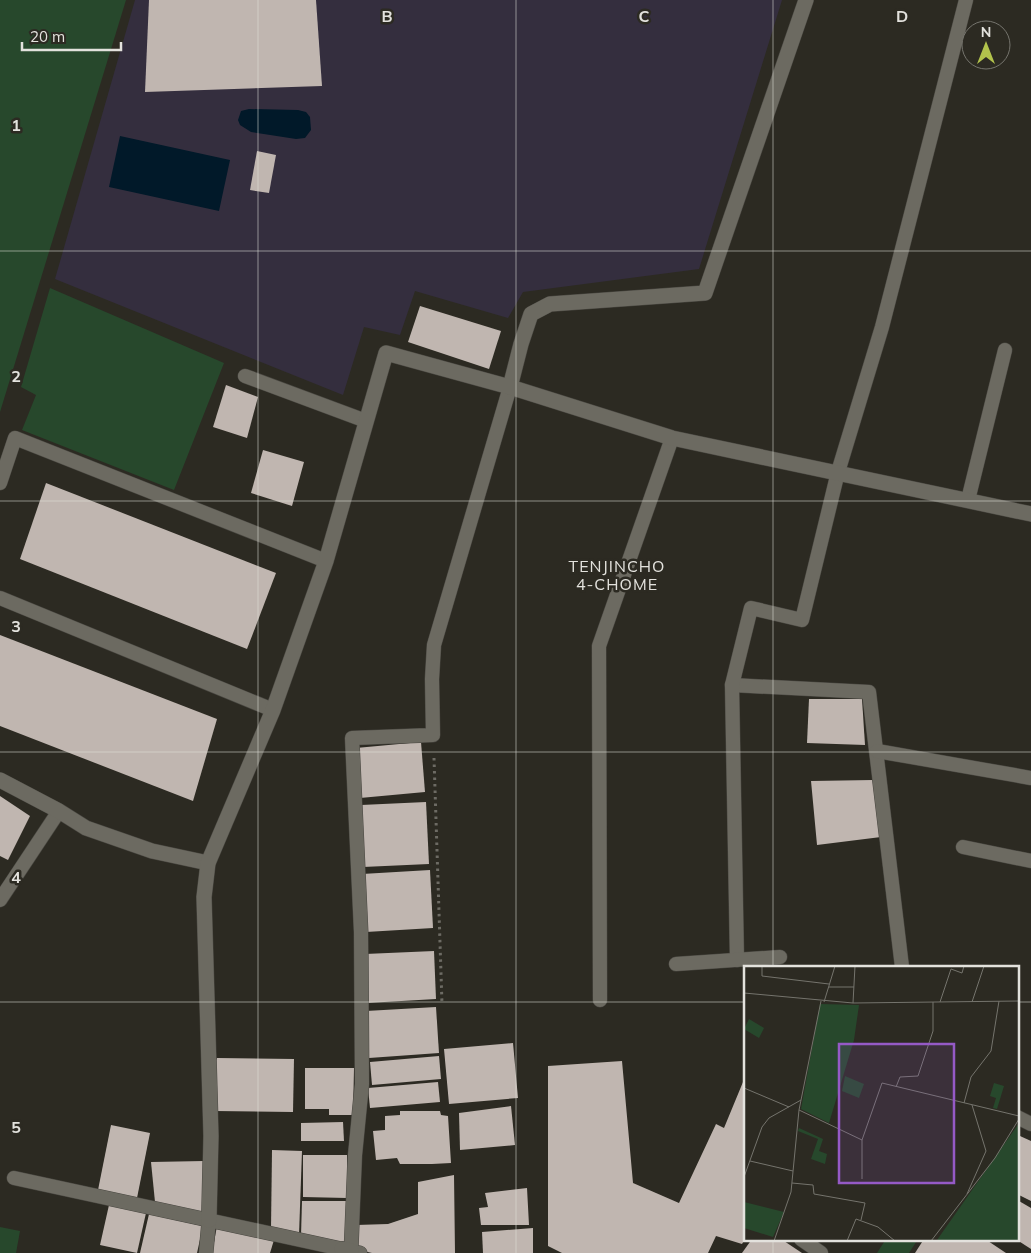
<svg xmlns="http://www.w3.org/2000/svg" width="1031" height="1253" viewBox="0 0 1031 1253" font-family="Mulish,sans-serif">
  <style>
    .education { fill: #342e3e }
    .green { fill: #27482c }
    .water { fill: #011929 }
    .building { fill: #c0b6b0 }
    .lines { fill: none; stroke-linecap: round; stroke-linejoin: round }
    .service-casing { stroke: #4a4842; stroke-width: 15 }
    .minor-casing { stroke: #4a4842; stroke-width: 16 }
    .path { stroke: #6d6b64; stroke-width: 3; stroke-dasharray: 2.5 4; stroke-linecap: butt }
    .service { stroke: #6c6a61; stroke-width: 14 }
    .minor { stroke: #6c6a61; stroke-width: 15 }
    .grid { fill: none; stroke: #e3e2dd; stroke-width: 1; stroke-opacity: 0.55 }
    .labels { text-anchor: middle; stroke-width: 5; stroke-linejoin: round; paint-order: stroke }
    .neighbourhood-label { font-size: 16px; letter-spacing: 1px; fill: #e3e2dd; stroke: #2c2a22 }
    .inset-road { fill: none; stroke: #75746d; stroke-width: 1 }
    .view { fill: #955ac6; fill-opacity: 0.15; stroke: #955ac6; stroke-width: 2.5 }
    .inset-edge { fill: none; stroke: #e3e2dd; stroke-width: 2.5 }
    .grid-label { font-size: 16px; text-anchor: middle; font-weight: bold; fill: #e3e2dd; stroke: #2c2a22; stroke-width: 5; stroke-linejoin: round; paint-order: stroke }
  </style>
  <rect width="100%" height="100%" fill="#2c2a22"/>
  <polygon class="education" points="135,0 782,0 699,269 523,292 508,318 415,291 400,335 364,327 343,395 55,279"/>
  <g class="green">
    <polygon points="0,0 126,0 0,412"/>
    <polygon points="50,288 224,363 174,490 22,430 36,395 21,387"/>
    <polygon points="0,1227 20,1231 16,1253 0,1253"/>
    <polygon points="886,1239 918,1239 909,1253 877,1253"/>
  </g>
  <g class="water">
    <polygon points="249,109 298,110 306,112 310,117 311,130 305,138 296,139 251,132 240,125 238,120 241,111"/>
    <polygon points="120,136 230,160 219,211 109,187"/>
  </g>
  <g class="building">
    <polygon points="149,0 316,0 322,86 145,92"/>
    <polygon points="257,151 276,155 269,193 250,190"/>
    <polygon points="420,306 501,331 489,369 408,342"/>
    <polygon points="226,385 258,397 247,438 213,427"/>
    <polygon points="263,450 304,462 292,506 251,493"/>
    <polygon points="46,483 276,573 247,649 20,559"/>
    <polygon points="0,635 217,719 193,801 0,726"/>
    <polygon points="809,699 862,699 865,745 807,743"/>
    <polygon points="421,742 425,792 360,798 356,748"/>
    <polygon points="873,780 881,837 817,845 811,781"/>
    <polygon points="0,796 30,816 8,860 0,856"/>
    <polygon points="426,802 429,864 363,867 361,805"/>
    <polygon points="430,870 433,928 366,932 362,874"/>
    <polygon points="434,951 436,999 367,1003 365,954"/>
    <polygon points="436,1007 439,1053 369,1058 366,1011"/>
    <polygon points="513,1043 518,1098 449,1104 444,1049"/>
    <polygon points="439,1056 441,1079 372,1085 370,1062"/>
    <polygon points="217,1058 294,1059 293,1112 215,1111 215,1062"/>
    <polygon points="622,1061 633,1183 679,1203 716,1124 724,1128 743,1082 745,1083 745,1239 742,1244 716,1236 708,1253 562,1253 548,1246 548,1066"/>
    <polygon points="305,1068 354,1068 353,1115 329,1115 329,1109 305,1109"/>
    <polygon points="438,1082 440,1102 370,1108 368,1088"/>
    <polygon points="511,1106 515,1145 460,1150 459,1113"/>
    <polygon points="400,1111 440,1111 441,1115 448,1116 451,1163 432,1164 400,1164 397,1158 376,1160 373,1131 385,1130 385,1116 400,1115"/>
    <polygon points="343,1122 344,1141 301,1141 301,1123"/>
    <polygon points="111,1125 150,1133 137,1198 98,1190"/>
    <polygon points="1020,1136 1031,1141 1031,1201 1017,1194 1017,1142"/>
    <polygon points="272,1150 302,1151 299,1235 271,1229"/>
    <polygon points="303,1155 347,1155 347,1198 303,1197"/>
    <polygon points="204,1161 204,1215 155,1202 151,1162"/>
    <polygon points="454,1175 455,1253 372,1253 355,1249 356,1225 388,1224 418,1214 418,1182"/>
    <polygon points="527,1188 529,1225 481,1225 479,1208 488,1207 485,1193"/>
    <polygon points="302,1201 349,1201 347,1246 301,1236"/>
    <polygon points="1019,1201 1031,1208 1031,1249 1017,1240 1017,1204"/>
    <polygon points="109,1205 146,1213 137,1253 100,1245"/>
    <polygon points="149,1214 203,1226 197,1253 140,1253"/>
    <polygon points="217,1226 274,1240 270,1253 212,1253"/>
    <polygon points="533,1228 533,1253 483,1253 482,1232"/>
    <polygon points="752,1239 781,1239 802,1253 742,1253"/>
    <polygon points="924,1239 985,1239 1006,1253 915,1253"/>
  </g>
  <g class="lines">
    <defs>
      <g id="service">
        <polyline points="245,376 366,421"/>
        <polyline points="0,483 15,438 326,561"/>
        <polyline points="968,500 1005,350"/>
        <polyline points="0,598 273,710"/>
        <polyline points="732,685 869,692 902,967"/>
        <polyline points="877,751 1031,778"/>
        <polyline points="963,847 1031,861"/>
        <polyline points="0,900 59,811"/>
        <polyline points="737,960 732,685 751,608 802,620 838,472 882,327 966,0"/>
        <polyline points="676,964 780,957"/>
        <polyline points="600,1000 599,646 672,438"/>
        <polyline points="1017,1117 1031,1124"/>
        <polyline points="14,1178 342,1249"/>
        <polyline points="801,1239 821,1253"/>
        <polyline points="206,1253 209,1220"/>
        <polyline points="360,1253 351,1251 355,1155 362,1084 361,932 352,738 433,735 432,679 434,645 510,387"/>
      </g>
      <g id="minor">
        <polyline points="510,387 521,344 531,314 550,304 705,293 806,0"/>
        <polyline points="0,780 59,811 86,828 152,851 208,863"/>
        <polyline points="209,1220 211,1136 204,897 208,863 273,710 326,561 386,353 510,387 672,438 1031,514"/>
        <polyline points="342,1249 351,1251"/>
      </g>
    </defs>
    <use href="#service" class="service-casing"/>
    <use href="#minor" class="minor-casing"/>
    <polyline class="path" points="434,758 442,1004"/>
    <use href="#service" class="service"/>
    <use href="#minor" class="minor"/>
  </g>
  <path class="grid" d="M258,0V1253M516,0V1253M773,0V967M0,251H1031M0,501H1031M0,752H1031M0,1002H745M1017,1002H1031M773,1239V1253"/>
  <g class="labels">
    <g class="neighbourhood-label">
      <text x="617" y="572">TENJINCHO<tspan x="617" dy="18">4-CHOME</tspan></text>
    </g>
  </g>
  <g transform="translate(744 966)">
    <rect width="275" height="275" fill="#2c2a22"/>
    <path d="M76,38L115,39L110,74L85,157L57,143ZM5,53L20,62L15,72L0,63ZM101,110L120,118L115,132L98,125ZM250,117L260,120L253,143L249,142L252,132L246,130ZM275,157V275H193V274ZM55,162L79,173L75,185L83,188L81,198L67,193L74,173L54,165ZM0,236L40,246L29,271L0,262Z" fill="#27482c"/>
    <path class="inset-road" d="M18,0V10L85,18M85,21H110M0,27L109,37L275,35M80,36L91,0M196,36L207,3L218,7L220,0M228,36L240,0M109,37L111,0M152,121L156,111L174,110L189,65V36M0,122L45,141M220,137L227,111L247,85L255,35M55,144L118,174M6,195L49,205M0,211L18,161L25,152L57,134M118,213V174L138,117L275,150M48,217L69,219L70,228L121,237L117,254M223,228L242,185L228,139M30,275L47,226L55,144L77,35M103,275L112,253L134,261L151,275M187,275L251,192L275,153"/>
    <path class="view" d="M95,78H210V217H95Z"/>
    <rect width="275" height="275" class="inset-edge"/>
  </g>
  <g class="grid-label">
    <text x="387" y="22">B</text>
    <text x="644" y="22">C</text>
    <text x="902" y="22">D</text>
    <text x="16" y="131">1</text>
    <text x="16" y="382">2</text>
    <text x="16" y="632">3</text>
    <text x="16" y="883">4</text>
    <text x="16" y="1133">5</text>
  </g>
  <g transform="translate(986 45)"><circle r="24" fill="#2c2a22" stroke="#75746d"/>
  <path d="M0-4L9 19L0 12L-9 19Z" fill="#b2c34c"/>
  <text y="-8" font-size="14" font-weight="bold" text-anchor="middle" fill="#e3e2dd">N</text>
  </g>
  <path d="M22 42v8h99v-8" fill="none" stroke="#e3e2dd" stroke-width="2.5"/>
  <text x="30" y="42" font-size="15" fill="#e3e2dd" stroke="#2c2a22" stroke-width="4" paint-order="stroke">20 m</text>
</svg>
